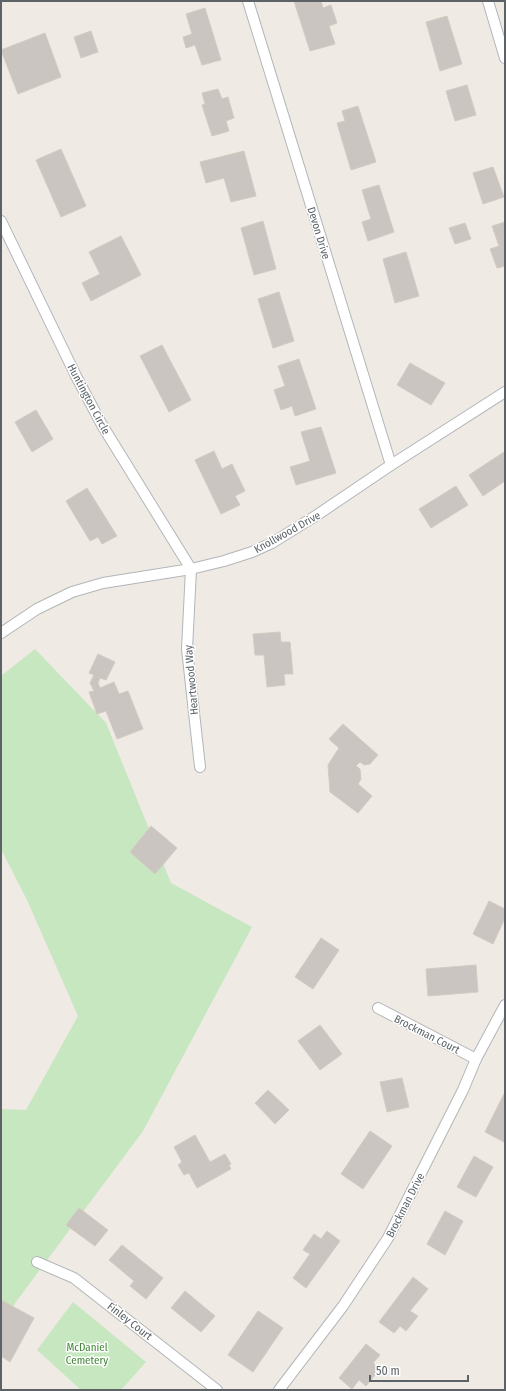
<svg xmlns="http://www.w3.org/2000/svg" width="506" height="1391" viewBox="0 0 506 1391" font-family="'Fira Sans Condensed',sans-serif">
  <style>
    .green { fill: #c7e7c0 }
    .building { fill: #cac5c0; stroke: #d4cbc2 }
    .lines { fill: none; stroke-linecap: round; stroke-linejoin: round }
    .street-casing { stroke: #b2b6b9; stroke-width: 12 }
    .street { stroke: #fff; stroke-width: 10 }
    .labels { text-anchor: middle; stroke-width: 3; stroke-linejoin: round; paint-order: stroke }
    .street-label { font-size: 11px; fill: #5c6265; stroke: #fff }
    .park-label { font-size: 11px; fill: #3f8533; stroke: #fff }
  </style>
  <rect width="100%" height="100%" fill="#efeae4"/>
  <g class="green">
    <polygon points="35,649 106,723 171,883 252,927 143,1131 1,1322 1,1109 26,1110 78,1016 27,900 1,849 1,676"/>
    <polygon points="73,1302 146,1362 121,1390 81,1390 37,1350"/>
  </g>
  <g class="building">
    <polygon points="294,1 321,1 323,8 331,5 337,23 329,26 335,44 310,51"/>
    <polygon points="205,8 221,60 202,65 195,45 186,48 183,37 192,34 186,14"/>
    <polygon points="447,16 462,64 440,71 426,22"/>
    <polygon points="91,31 98,52 81,58 74,37"/>
    <polygon points="45,33 61,77 18,94 1,50"/>
    <polygon points="467,85 476,115 455,121 446,91"/>
    <polygon points="218,89 222,99 228,97 234,118 226,121 229,131 212,136 202,105 205,104 202,93"/>
    <polygon points="358,106 376,162 351,170 337,123 345,121 342,111"/>
    <polygon points="61,149 86,206 61,217 36,160"/>
    <polygon points="244,151 256,196 231,202 224,178 206,183 200,162"/>
    <polygon points="493,167 504,197 483,204 473,173"/>
    <polygon points="379,185 394,232 368,241 362,222 371,219 362,190"/>
    <polygon points="263,221 276,269 254,275 241,228"/>
    <polygon points="505,222 505,266 497,268 490,249 499,246 492,226"/>
    <polygon points="465,223 471,239 455,244 449,228"/>
    <polygon points="121,236 141,275 91,301 82,283 100,274 89,252"/>
    <polygon points="406,252 419,296 395,303 383,259"/>
    <polygon points="279,292 294,341 273,348 258,299"/>
    <polygon points="162,345 191,400 169,412 140,356"/>
    <polygon points="299,359 316,409 295,416 292,406 281,410 274,390 285,386 278,366"/>
    <polygon points="410,363 445,383 431,405 397,385"/>
    <polygon points="36,410 53,439 32,452 15,422"/>
    <polygon points="321,427 336,473 296,485 290,467 310,461 301,432"/>
    <polygon points="214,451 222,469 232,464 245,491 235,496 240,505 221,514 195,460"/>
    <polygon points="504,452 505,481 483,496 469,475"/>
    <polygon points="456,486 468,505 431,528 419,509"/>
    <polygon points="87,488 117,536 102,544 98,537 90,541 66,501"/>
    <polygon points="280,632 281,642 290,642 293,674 284,674 285,685 267,687 264,655 255,655 253,634"/>
    <polygon points="98,654 115,662 106,680 100,678 98,683 100,688 114,682 119,694 128,691 143,729 117,739 106,711 97,714 89,692 94,691 90,683 94,675 89,673"/>
    <polygon points="343,724 378,755 370,764 364,765 360,762 356,766 360,769 361,779 358,784 372,796 358,813 330,792 328,765 339,748 329,739"/>
    <polygon points="151,826 177,848 155,874 130,852"/>
    <polygon points="489,901 505,909 505,918 493,944 473,934"/>
    <polygon points="321,938 339,950 313,989 295,977"/>
    <polygon points="476,965 478,992 428,996 426,969"/>
    <polygon points="320,1025 342,1054 320,1070 298,1041"/>
    <polygon points="402,1078 409,1107 387,1112 380,1082"/>
    <polygon points="268,1090 289,1110 275,1124 255,1103"/>
    <polygon points="505,1092 505,1140 504,1142 485,1132"/>
    <polygon points="370,1131 392,1146 363,1189 341,1174"/>
    <polygon points="195,1135 210,1162 225,1154 231,1164 229,1165 231,1169 197,1188 189,1173 184,1175 178,1165 182,1162 174,1147"/>
    <polygon points="474,1156 493,1167 476,1197 457,1187"/>
    <polygon points="79,1208 108,1230 95,1246 66,1225"/>
    <polygon points="445,1211 463,1221 445,1255 427,1244"/>
    <polygon points="327,1231 340,1241 306,1288 293,1278 310,1254 303,1250 314,1234 321,1239"/>
    <polygon points="122,1245 163,1278 146,1299 130,1286 134,1281 109,1260"/>
    <polygon points="413,1277 428,1289 410,1311 418,1316 406,1331 400,1326 394,1333 379,1322"/>
    <polygon points="185,1291 215,1316 201,1332 171,1308"/>
    <polygon points="1,1300 34,1318 10,1362 1,1356"/>
    <polygon points="258,1311 283,1328 253,1372 228,1355"/>
    <polygon points="366,1344 380,1355 373,1363 380,1369 366,1386 359,1380 352,1389 339,1378"/>
  </g>
  <g class="lines">
    <defs>
      <g id="street">
        <polyline points="248,1 391,465"/>
        <polyline points="488,1 505,58"/>
        <polyline points="1,221 76,376 102,425 191,569 187,649 200,767"/>
        <polyline points="1,633 37,609 72,592 103,583 191,569 224,561 252,552 272,543 317,515 391,465 505,392"/>
        <polyline points="378,1008 476,1059"/>
        <polyline points="37,1262 74,1278 217,1390"/>
        <polyline points="279,1390 343,1306 388,1238 463,1090 476,1059 505,1005"/>
      </g>
    </defs>
    <use href="#street" class="street-casing"/>
    <use href="#street" class="street"/>
  </g>
  <g class="labels">
    <g class="street-label">
      <text transform="translate(319 233) rotate(73)" y="4">Devon Drive</text>
      <text transform="translate(89 399) rotate(62)" y="4">Huntington Circle</text>
      <text transform="translate(287 532) rotate(-29)" y="4">Knollwood Drive</text>
      <text transform="translate(191 680) rotate(-95)" y="4">Heartwood Way</text>
      <text transform="translate(427 1034) rotate(27)" y="4">Brockman Court</text>
      <text transform="translate(405 1205) rotate(-63)" y="4">Brockman Drive</text>
      <text transform="translate(130 1321) rotate(38)" y="4">Finley Court</text>
    </g>
    <g class="park-label">
      <text x="87" y="1351">McDaniel<tspan x="87" dy="13">Cemetery</tspan></text>
    </g>
  </g>
  <rect width="506" height="1391" fill="none" stroke="#5c6265" stroke-width="4"/>
  <path d="M370 1375v6h98v-6" fill="none" stroke="#5c6265" stroke-width="2"/>
  <text x="376" y="1375" font-size="12" fill="#5c6265" stroke="#ffffff" stroke-width="3" paint-order="stroke">50 m</text>
</svg>
